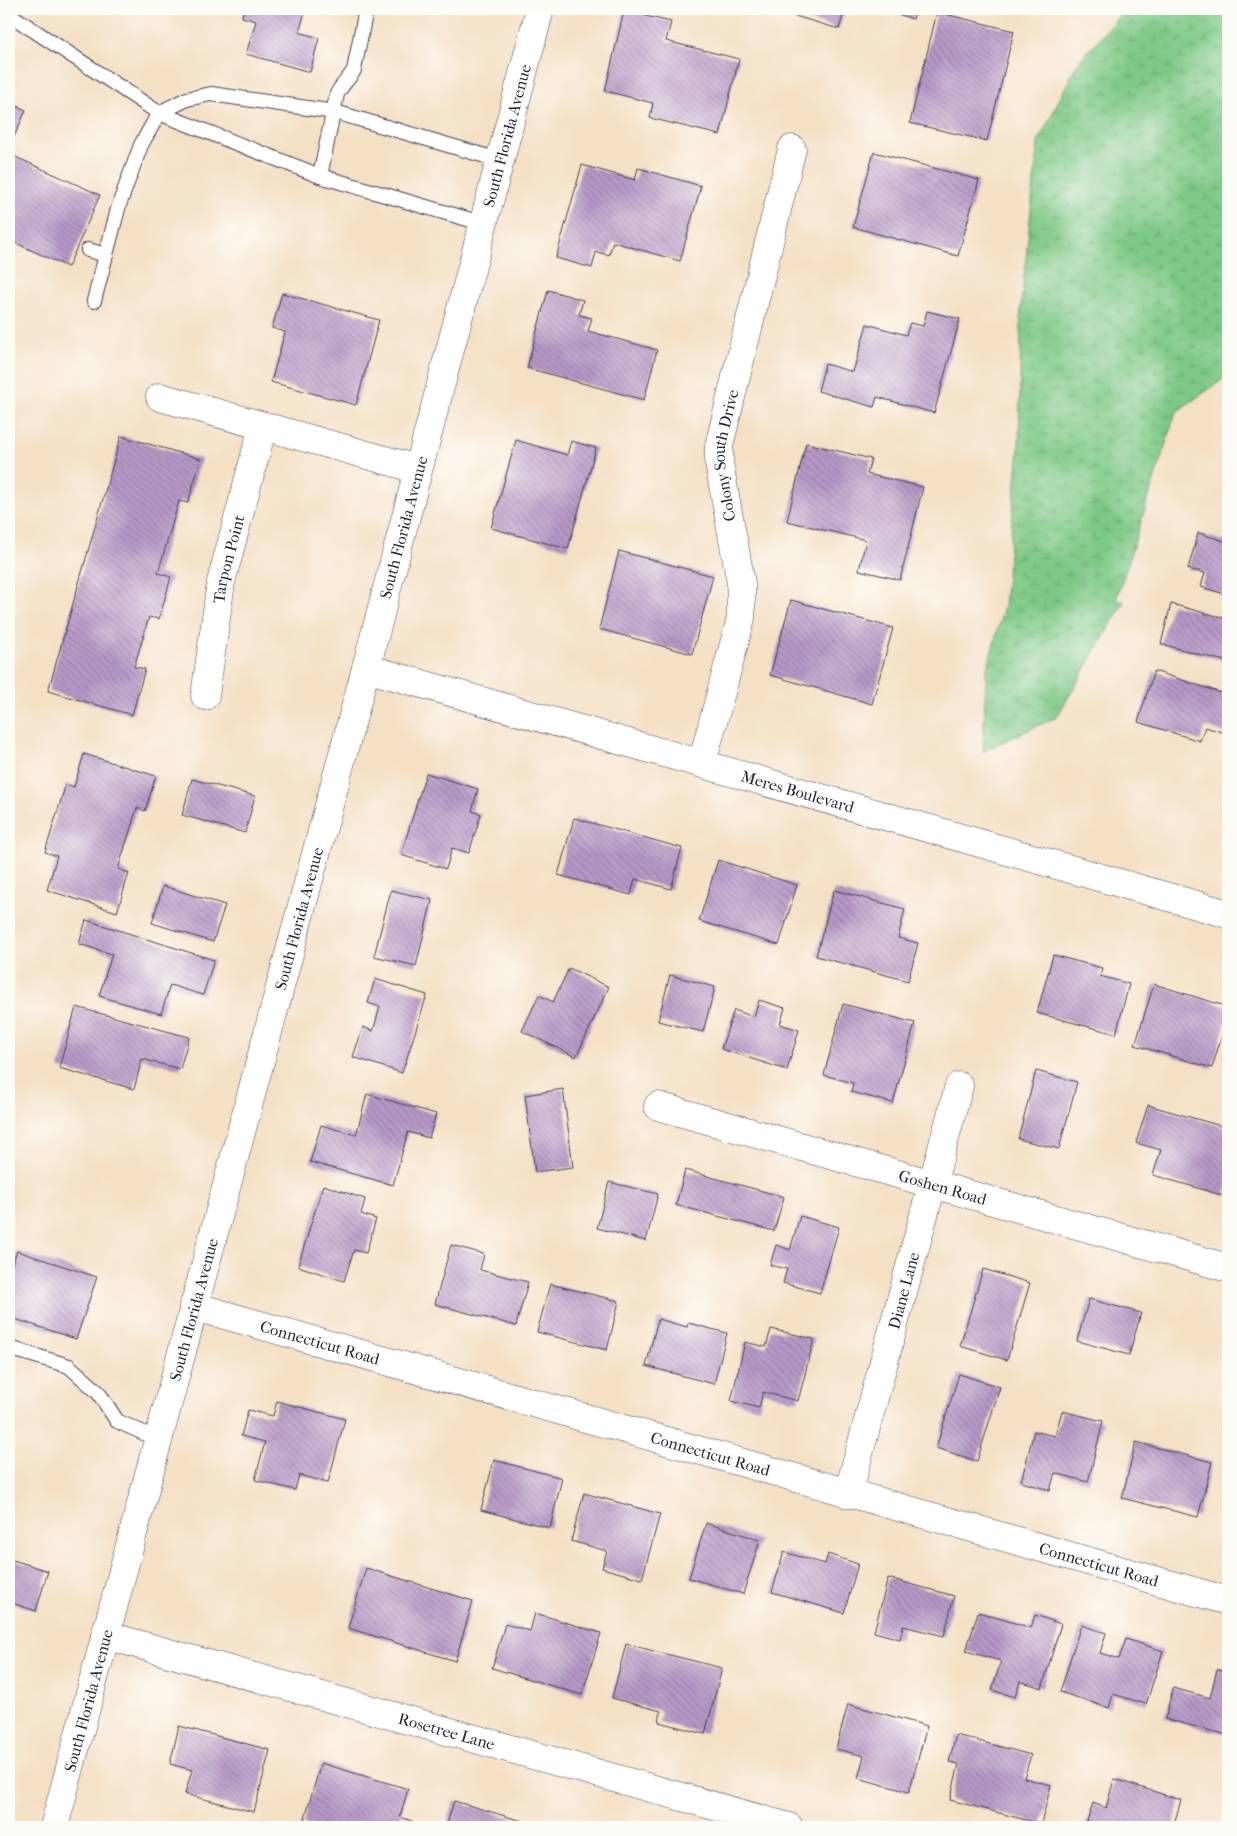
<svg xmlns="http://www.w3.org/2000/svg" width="1237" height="1836" viewBox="0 0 1237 1836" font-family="'IM FELL French Canon',serif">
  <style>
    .wetland { fill: url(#wetland-marsh); stroke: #507661 }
    .building { fill: url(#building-back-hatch) }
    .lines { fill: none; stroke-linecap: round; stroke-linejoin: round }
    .service-casing { stroke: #423e50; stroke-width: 16 }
    .minor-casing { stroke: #423e50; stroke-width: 29 }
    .tertiary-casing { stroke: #423e50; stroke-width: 29 }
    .service { stroke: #fff; stroke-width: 14 }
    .minor { stroke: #fff; stroke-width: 28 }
    .tertiary { stroke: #fff; stroke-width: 28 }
    .labels { text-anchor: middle; stroke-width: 4; stroke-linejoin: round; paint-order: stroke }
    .street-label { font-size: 16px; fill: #22223b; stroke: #fdfcf7 }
  </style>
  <defs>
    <pattern id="wetland-marsh" width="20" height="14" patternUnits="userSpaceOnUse" patternTransform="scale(1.25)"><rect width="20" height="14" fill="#7ec987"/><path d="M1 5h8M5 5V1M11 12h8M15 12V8" fill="none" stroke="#6dac75"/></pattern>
    <pattern id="building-back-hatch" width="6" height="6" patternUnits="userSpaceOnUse" patternTransform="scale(1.25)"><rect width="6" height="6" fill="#b899c7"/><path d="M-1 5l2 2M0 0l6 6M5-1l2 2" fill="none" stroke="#957ca3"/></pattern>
  </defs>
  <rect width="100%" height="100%" fill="#fdfcf7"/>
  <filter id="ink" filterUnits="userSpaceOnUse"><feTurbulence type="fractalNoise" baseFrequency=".02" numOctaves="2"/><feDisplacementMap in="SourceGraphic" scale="10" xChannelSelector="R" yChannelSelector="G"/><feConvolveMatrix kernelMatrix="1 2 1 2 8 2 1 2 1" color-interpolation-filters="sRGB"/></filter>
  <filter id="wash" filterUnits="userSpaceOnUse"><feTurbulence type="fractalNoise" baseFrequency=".0096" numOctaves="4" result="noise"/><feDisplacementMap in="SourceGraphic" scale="20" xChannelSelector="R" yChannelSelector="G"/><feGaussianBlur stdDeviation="1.12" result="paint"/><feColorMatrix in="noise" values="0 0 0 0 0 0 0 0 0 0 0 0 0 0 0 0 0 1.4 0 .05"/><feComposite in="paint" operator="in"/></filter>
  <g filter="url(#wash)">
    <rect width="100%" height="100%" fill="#f4e0c4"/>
    <polygon class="wetland" points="1125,9 1228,9 1228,376 1176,412 1116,600 1124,602 1057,717 983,751 986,672 1004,606 1019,449 1021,307 1038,142 1077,64"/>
    <g id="blocks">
      <g class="building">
        <polygon points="244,9 306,9 299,32 319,38 310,72 246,54 256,21 242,17"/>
        <polygon points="790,9 845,9 839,29 788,14"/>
        <polygon points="881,9 916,9 913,19"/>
        <polygon points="624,11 671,22 666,41 739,59 720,135 650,118 653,103 605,91"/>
        <polygon points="937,12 1014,31 987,141 910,123"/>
        <polygon points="9,103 26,110 9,148"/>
        <polygon points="874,152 979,180 958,256 853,227"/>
        <polygon points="9,154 100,195 68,267 9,240"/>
        <polygon points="582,165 635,180 638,168 701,186 680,261 613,242 609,255 596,252 592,268 556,258"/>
        <polygon points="548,290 583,300 579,315 592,318 588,331 657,350 644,400 527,368"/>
        <polygon points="282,293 379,320 356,405 271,382 285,332 272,328"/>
        <polygon points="927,311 960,319 934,413 877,397 874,407 818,391 825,364 853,372 867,324 906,335 910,323 923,326"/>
        <polygon points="121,436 201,459 188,503 179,501 158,573 171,577 159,619 149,617 134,667 145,669 132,715 48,691"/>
        <polygon points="516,440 567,455 571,441 596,448 568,549 491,528"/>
        <polygon points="806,443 871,459 867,474 923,487 900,580 859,570 866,540 787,521"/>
        <polygon points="1198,533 1228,542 1228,595 1201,587 1205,573 1188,569"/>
        <polygon points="619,551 713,576 692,654 599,629"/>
        <polygon points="791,600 893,628 872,704 770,675"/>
        <polygon points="1171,604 1228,619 1228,662 1161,644"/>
        <polygon points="1154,671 1228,695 1228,734 1205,727 1200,741 1138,722"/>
        <polygon points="84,754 156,776 145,811 137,808 118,869 129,873 117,912 47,890 57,856 45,852 66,784 74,787"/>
        <polygon points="426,773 478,789 472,811 481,814 469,853 452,848 446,869 401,855"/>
        <polygon points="192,779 255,796 245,833 182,815"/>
        <polygon points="574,818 682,848 671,889 635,879 631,895 558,875"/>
        <polygon points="718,860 797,885 779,945 699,921"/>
        <polygon points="163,886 225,905 213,942 152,923"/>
        <polygon points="391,890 432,900 416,966 374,956"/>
        <polygon points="834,890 905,909 898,938 918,943 908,981 816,956"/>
        <polygon points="86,920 214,960 203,995 170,985 161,1014 99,996 112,954 79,944"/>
        <polygon points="1053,955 1102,968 1100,976 1129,984 1116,1034 1037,1013"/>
        <polygon points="569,968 609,987 576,1057 522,1031 539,995 553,1002"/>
        <polygon points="670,975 715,987 703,1032 658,1021"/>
        <polygon points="375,979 427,995 402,1073 353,1057 363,1027 373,1031 380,1007 368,1003"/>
        <polygon points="1154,984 1228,1007 1228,1015 1212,1068 1135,1045"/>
        <polygon points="759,1000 785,1008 780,1024 799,1030 787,1070 721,1049 734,1010 754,1017"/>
        <polygon points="843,1004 915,1023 893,1103 851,1092 853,1083 824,1075"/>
        <polygon points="76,1007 189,1037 180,1069 142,1059 134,1089 59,1068"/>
        <polygon points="1036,1071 1077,1082 1059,1149 1018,1139"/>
        <polygon points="563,1089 573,1167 535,1172 525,1095"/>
        <polygon points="367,1094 436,1114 429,1138 408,1132 393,1185 310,1162 321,1125 356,1135"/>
        <polygon points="1148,1105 1228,1128 1228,1185 1225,1196 1153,1175 1161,1150 1136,1143"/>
        <polygon points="685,1170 784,1197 774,1231 676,1205"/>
        <polygon points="609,1182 658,1194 646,1241 597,1228"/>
        <polygon points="323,1185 365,1199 361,1214 376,1219 366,1253 354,1250 344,1281 298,1266"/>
        <polygon points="800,1216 839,1227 820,1293 783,1283 787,1269 770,1265 776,1245 790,1250"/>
        <polygon points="451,1245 484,1254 480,1270 528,1282 516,1326 435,1304"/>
        <polygon points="17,1251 97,1277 76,1339 9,1317 9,1272"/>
        <polygon points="983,1269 1030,1283 1007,1360 960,1346"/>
        <polygon points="550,1284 619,1301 607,1350 537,1332"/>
        <polygon points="1089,1299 1141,1313 1129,1355 1077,1341"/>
        <polygon points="658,1319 687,1327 688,1323 727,1333 714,1384 646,1366"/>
        <polygon points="771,1329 814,1339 798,1401 763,1392 759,1408 731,1401 745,1342 766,1347"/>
        <polygon points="959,1374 1000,1387 977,1461 936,1448"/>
        <polygon points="277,1401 345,1419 328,1483 299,1475 295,1490 255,1480 265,1442 241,1436 248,1410 273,1416"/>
        <polygon points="1062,1411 1103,1421 1088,1482 1055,1473 1050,1490 1021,1482 1034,1431 1055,1436"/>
        <polygon points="1136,1442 1212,1462 1198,1517 1122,1498"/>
        <polygon points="494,1460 562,1478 550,1528 481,1510"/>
        <polygon points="584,1493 660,1514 642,1579 602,1568 607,1551 571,1541"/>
        <polygon points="706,1523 760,1540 743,1594 689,1578"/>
        <polygon points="784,1552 825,1564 828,1554 858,1564 844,1613 772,1592"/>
        <polygon points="10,1559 48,1571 36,1611 9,1602"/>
        <polygon points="366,1568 473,1601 455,1661 348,1628"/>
        <polygon points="888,1578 954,1596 944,1636 903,1626 900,1639 874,1632"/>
        <polygon points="978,1612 1031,1628 1035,1615 1061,1624 1042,1688 1020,1681 1015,1697 992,1690 1001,1661 966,1651"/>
        <polygon points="535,1613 601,1633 582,1695 492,1668 505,1624 530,1631"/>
        <polygon points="1081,1625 1106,1633 1100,1653 1119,1659 1126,1639 1163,1651 1146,1704 1113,1694 1109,1708 1060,1692"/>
        <polygon points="626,1644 722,1668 705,1734 659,1722 661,1711 612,1698"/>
        <polygon points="1217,1669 1228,1672 1228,1735 1165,1719 1173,1688 1210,1698"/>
        <polygon points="848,1704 927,1726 909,1792 858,1778 864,1756 836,1749"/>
        <polygon points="179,1726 270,1750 254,1812 185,1794 192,1770 170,1764"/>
        <polygon points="956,1735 1031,1755 1024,1778 1051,1785 1041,1824 950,1800 959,1764 949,1762"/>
        <polygon points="321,1763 408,1789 400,1817 412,1821 410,1827 314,1827 303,1824"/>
        <polygon points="1114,1779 1181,1800 1174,1824 1182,1827 1085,1827 1093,1803 1106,1808"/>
        <polygon points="454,1801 536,1825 536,1827 446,1827"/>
      </g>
    </g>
  </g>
  <g filter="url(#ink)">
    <use href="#blocks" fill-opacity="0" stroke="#423e50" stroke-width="1"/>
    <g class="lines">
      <defs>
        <g id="service">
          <polyline points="9,14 159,113 320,176 481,223"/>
          <path d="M320,176L337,94C342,84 349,79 354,70L366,9"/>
          <polyline points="88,250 106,255"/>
          <polyline points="94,301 119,205 141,145 159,113 187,99 211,94 335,112 499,160"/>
          <polyline points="9,1348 69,1366 98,1392 117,1421 157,1439"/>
        </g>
        <g id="minor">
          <polyline points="160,397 417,469"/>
          <path id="s1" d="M205,696L221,582L263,426"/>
          <path id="s2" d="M702,763L741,618V583L719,463V446L792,149"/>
          <path id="s3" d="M658,1106L1228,1268"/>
          <path id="s4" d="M193,1306L1228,1601"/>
          <path id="s5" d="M848,1494L959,1086"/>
          <path id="s6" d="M105,1635L789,1827"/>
        </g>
        <g id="tertiary">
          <path id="s7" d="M366,668L1228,914"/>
          <path id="s8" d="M54,1827L366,668L540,9"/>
        </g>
      </defs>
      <use href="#service" class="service-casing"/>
      <use href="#minor" class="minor-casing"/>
      <use href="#tertiary" class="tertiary-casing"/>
      <use href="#service" class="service"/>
      <use href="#minor" class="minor"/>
      <use href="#tertiary" class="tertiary"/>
    </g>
  </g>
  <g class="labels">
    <g class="street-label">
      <text dy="6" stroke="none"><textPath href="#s8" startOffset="1751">South Florida Avenue</textPath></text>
      <text dy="6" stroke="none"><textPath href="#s2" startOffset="315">Colony South Drive</textPath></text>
      <text dy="6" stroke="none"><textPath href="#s8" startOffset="1346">South Florida Avenue</textPath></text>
      <text dy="6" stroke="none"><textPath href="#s1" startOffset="139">Tarpon Point</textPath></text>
      <text dy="6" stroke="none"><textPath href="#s7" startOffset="449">Meres Boulevard</textPath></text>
      <text dy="6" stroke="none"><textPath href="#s8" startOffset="941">South Florida Avenue</textPath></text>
      <text dy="6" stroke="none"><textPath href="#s3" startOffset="296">Goshen Road</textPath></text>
      <text dy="6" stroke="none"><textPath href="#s5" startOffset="211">Diane Lane</textPath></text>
      <text dy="6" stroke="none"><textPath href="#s8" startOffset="536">South Florida Avenue</textPath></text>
      <text dy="6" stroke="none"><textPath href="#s4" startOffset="132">Connecticut Road</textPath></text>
      <text dy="6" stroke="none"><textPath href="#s4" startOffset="538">Connecticut Road</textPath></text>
      <text dy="6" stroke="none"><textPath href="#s4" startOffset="942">Connecticut Road</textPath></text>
      <text dy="6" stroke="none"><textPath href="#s8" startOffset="131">South Florida Avenue</textPath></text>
      <text dy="6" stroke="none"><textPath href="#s6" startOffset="355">Rosetree Lane</textPath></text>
    </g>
  </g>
  <rect width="1237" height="1836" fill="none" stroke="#fdfcf7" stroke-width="30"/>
</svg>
